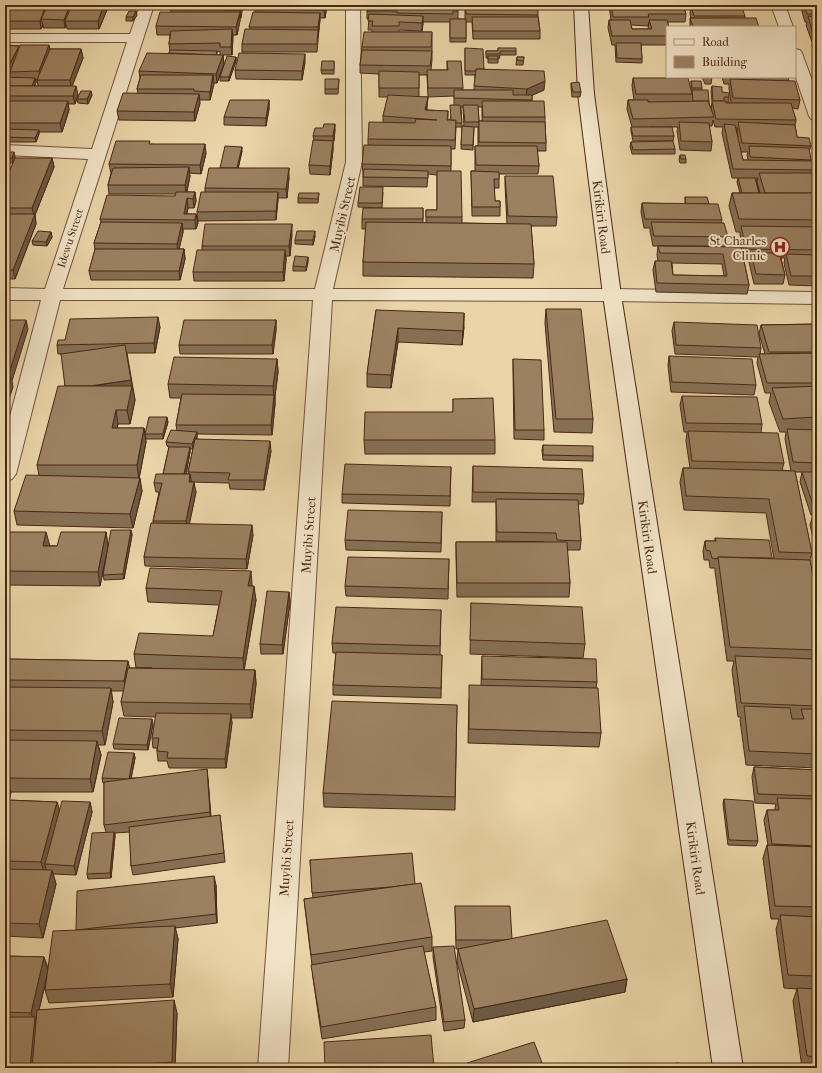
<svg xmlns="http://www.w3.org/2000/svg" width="822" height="1073" viewBox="0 0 822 1073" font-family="'IM FELL French Canon',serif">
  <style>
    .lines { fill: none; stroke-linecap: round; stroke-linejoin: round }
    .street-casing { stroke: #71533a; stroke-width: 2 }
    .secondary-casing { stroke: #492815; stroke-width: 2 }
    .street { fill: #f1e3c6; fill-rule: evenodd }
    .secondary { fill: #f1e3c6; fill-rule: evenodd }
    .wall { fill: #866f53; stroke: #492815; fill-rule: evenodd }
    .shaded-wall { fill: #6d5a44; stroke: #492815 }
    .building { fill: #9c8161; stroke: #492815 }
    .labels { text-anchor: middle; stroke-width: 4; stroke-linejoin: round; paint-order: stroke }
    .far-street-label { font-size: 11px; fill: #492815; stroke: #f1e3c6 }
    .street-label { font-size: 13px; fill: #492815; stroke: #f1e3c6 }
    .poi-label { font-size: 13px; fill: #492815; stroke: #f1e3c6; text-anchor: end }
  </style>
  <rect width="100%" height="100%" fill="#e9d4a7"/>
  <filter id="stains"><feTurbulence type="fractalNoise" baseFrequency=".005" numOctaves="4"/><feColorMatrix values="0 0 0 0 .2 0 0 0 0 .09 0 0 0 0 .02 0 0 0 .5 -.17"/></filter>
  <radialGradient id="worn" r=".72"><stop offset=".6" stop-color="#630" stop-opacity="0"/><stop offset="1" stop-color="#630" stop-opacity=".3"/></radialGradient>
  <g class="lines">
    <defs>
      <g id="street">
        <polygon points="140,5 154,5 63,289 315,289 346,162 346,5 360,5 362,162 333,289 612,289 817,292 817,304 612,301 332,300 288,1068 258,1068 313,300 60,300 16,474 12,479 5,481 5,435 41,300 5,300 5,288 45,289 88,159 5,155 5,145 92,149 127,42 5,42 5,34 130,34"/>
        <polygon points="771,5 785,5 793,27 779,27"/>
        <polygon points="795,49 800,50 802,53 817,94 817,121 811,119 809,116 795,75"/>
      </g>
      <polygon id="secondary" points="574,5 588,5 594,94 621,295 743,1068 713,1068 603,295 578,94"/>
    </defs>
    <use href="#street" class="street-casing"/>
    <use href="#secondary" class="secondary-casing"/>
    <use href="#street" class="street"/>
    <use href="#secondary" class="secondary"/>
  </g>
  <g class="wall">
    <polygon points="109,5 99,29 67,29 66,25 65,28 43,28 43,25 41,29 6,29 5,20"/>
    <path d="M171,5H243L237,35H233L232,55H223L224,64L217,83H214L210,100H199L200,103L195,121L119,120L117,111L138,93L137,89L140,78L139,71L169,53L170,51L169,44L170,35H157L156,26L171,12L170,8ZM220,51V55H217V52Z"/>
    <polygon points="256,5 327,5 325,18 320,18 317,52 242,52 242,44 250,29 249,27 255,12"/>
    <path d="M458,5V19H465V5L538,15L540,31V39H473L472,22H466V42H450V22H423L422,31L399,30V32H432V60L431,70H447V61L463,88V90H474L475,75H465V48L484,69L544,90L532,95V101L545,117V123L546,143V151H537L539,166L538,174H499V188H494L495,201H500V216H472L471,171H475V146H478V127H474L473,150L461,149L462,126H464L463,107H461L462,127H456L455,149H451V171L462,217V223L507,224L505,185V176L557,217L556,226H531L534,264L533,278L363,276V262L366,229H362V219L423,208V223H426V210H437V175L428,174L427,187L363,186V173L362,164L368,145V139L383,123V116L388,97H379V74L360,73V65L362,47L372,32V30H368L369,19H367V11ZM419,75H427L428,97L454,96V105L450,120H448V111L427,110V106L428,97H419ZM478,107H482V121H479Z"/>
    <path d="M609,5H683L686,14L685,22H668L667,27V45H641L642,59V63L616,62L615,45H612L608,28L609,20H611ZM649,22L648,29H632L631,25L648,26Z"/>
    <polygon points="691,5 732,5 745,16 745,18 759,27 690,27 690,18 691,18 690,14"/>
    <polygon points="801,5 817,5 817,60 816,60 812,45 813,42 812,42 806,25 807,22 805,22 801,8 802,5"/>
    <polygon points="137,15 133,21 126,21 126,17"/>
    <path d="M5,45L19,46L20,47L50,49H81L83,58L72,86L78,95L75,104H68L69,110L62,132H39V134L36,142H5ZM36,80H37L38,86H35L36,82Z"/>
    <polygon points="498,48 516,51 516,55 500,55 499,59 498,59 498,63 488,63 488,58 486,58 486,51 498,51"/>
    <polygon points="236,57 236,61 229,81 220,81 220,77"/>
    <polygon points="517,57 524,57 523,65 516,65"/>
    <polygon points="334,61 334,74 322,74 321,70"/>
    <polygon points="305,62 302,80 236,79 235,70"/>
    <polygon points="702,77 712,77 711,84 705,84"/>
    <path d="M722,77H789L788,81L800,100L798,109L792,108L796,120L795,125L797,137L811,146L809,151L811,161L814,166H817V286L789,285L784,263L785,258H781L785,275L783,284H754L749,262L750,258H745L740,235V232H736L729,206L732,193H740L737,182L738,178H732L722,133L723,127H715L713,120L712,126H709L712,142L711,151L680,150L677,131L678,127H650L674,136L673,141H633L631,131V127H632L627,109L628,100H634L632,86L633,78L691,93V81L702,88V90L709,101V103L711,109L712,102L711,91L712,86L729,97V102H725L726,103H731L729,88V84H724ZM736,128H738L737,131L738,137ZM741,152H748L747,155L748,160H743ZM756,178H758L757,182L760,193H759Z"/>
    <polygon points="339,79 338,94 325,94 325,89"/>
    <polygon points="571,83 581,92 580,97 572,97 571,87"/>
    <polygon points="92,95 88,104 78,103 77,99"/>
    <polygon points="269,100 269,109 266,126 224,125 224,117"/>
    <polygon points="335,129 334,141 314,140 313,136"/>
    <polygon points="333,141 333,150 330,175 310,174 309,165"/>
    <polygon points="631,142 675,149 675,154 632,154 630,146"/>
    <polygon points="151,144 206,153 201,174 189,173 190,176 187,192 195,192 196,201 194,208 188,208 187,214 196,214 198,223 196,229 183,229 183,232 179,249 184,249 185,259 180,280 91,280 89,271 95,250 94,243 101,222 100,219 175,196 176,194 109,194 108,185 111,173 109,164"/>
    <polygon points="242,151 238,168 289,177 287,198 278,198 276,220 198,221 197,212 205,192 205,188 220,168"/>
    <polygon points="5,152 15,157 13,163 5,163 6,168 5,172"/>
    <polygon points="680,155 686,159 686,163 680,163 679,160"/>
    <polygon points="52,158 54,167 35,215 36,224 15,279 5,279 5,181"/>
    <polygon points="383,192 382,208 358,207 358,203"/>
    <polygon points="319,193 318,203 298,203 298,198"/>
    <polygon points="685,197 709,204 722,220 721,223 728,237 726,246 653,246 650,231 650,228 644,228 641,212 642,203 685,204"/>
    <polygon points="51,232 52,237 47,246 33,245 32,241"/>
    <polygon points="292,234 290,256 286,256 286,260 284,281 194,281 193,272 202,250 202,246"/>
    <polygon points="315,236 313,245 295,244 295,240"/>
    <path d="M658,246L741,247L749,285L747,294L656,292L653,270L655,261H658L657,255ZM672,263L722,264L724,276L673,275Z"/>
    <polygon points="308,257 308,262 306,271 293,271 293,266"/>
    <polygon points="546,309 593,419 592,433 554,432 545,323"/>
    <polygon points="376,310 464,327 462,345 398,342 391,388 367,387 367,374"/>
    <polygon points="276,320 276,330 273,354 180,354 179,345"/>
    <polygon points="674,322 761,348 760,354 765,354 759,334 761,325 817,324 817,555 810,525 813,515 811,515 800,482 802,472 795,472 812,553 810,560 817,598 817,768 746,765 740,720 741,717 738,717 732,670 734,661 727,661 715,571 715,568 710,568 709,560 704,560 703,551 705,541 715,541 715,538 772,558 774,559 766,513 684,510 680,482 683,468 690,468 686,441 687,432 684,432 680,405 682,396 762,424 761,433 784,463 782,470 791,471 785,439 786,432 780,432 769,402 771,393 765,393 757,363 758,357 675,354 672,331"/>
    <polygon points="160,327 155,353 127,353 135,400 130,424 118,424 117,428 144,428 146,442 139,478 142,491 133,528 17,525 14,511 39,475 37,465 65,386 62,354 58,354 57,345 65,340"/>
    <polygon points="669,356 756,385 754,395 671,392 668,366"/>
    <path d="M277,359L278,372L275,396V404L272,435L197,434V439L271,451L264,490L230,489L229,483L191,482L196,492L189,524L253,535L247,569L145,566L144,557L153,523V521L159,492H156L154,483L163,474L169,447L167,446L166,442L177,430L176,425L181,398H170L168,384ZM190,449H193L188,472L189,474H186L190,452Z"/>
    <polygon points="513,359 544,430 544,440 514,439 513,369"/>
    <polygon points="453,399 495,440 495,454 365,454 364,440 453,412"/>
    <polygon points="168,422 163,439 146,439 145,434"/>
    <polygon points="543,445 593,456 593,461 543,460 542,450"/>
    <polygon points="473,466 584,494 583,504 578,504 581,541 580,550 567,550 570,583 569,597 457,597 456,556 456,542 544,542 496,541 496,502 472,502"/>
    <polygon points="451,467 450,506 342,503 342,494"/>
    <polygon points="442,512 441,552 346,550 345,540"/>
    <polygon points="131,530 132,535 124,579 104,580 103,575 107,551 100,586 5,585 5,544 57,546 106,532 108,546"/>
    <polygon points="449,559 448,599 346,596 345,586"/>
    <polygon points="252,585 252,586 256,600 244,670 255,670 256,684 252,718 231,718 232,723 226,768 169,768 167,761 158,761 157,751 157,748 153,748 152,738 156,717 124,716 121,702 124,691 111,691 113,702 105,745 98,745 101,755 93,792 11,792 9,800 57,802 59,810 90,802 92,812 76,875 53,874 56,884 43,938 5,936 5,659 128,661 129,668 152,668 136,668 134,654 213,636 219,605 148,602 146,588"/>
    <polygon points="289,592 290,602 283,654 261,654 260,644"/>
    <polygon points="471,603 585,644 583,658 470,654"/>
    <polygon points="441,610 440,655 442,655 441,698 333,695 333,685 336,653 333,653 332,643"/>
    <polygon points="482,656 597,682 596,688 601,733 599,747 468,743 469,699 481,686"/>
    <polygon points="457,705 455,810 324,807 323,793"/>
    <polygon points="153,724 148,750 114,749 113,744"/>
    <polygon points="134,753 135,758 131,778 208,779 211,817 220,815 225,862 133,875 131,866 130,832 115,833 115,836 111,878 88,879 87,874 106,832 104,825 104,783 103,783 102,778"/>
    <polygon points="754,767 817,770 817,1068 802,1068 793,1001 797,989 784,988 776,929 779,919 771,919 763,858 767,845 768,845 764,820 767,810 775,810 775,808 776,804 755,803 752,777"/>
    <polygon points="724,799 758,841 756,846 728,845 723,804"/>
    <polygon points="310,860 415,884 432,937 432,951 424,952 436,1007 436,1020 322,1039 313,978 312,965 304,899 313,898"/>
    <polygon points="216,885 217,923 175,928 178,939 173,997 49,1003 45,990 46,981 39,1010 177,1013 175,1068 5,1068 5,956 44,957 48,968 76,930"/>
    <polygon points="455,906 512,939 627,979 625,992 473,1022 457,962 458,949 459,949 456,949"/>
    <polygon points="433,947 465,1020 464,1028 444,1031 433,957"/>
  </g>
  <g class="shaded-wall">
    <polygon points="5,5 10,5 6,13 5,7"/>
    <polygon points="46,5 50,5 41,19 43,25 41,29 40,21"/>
    <polygon points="70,5 75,5 65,21 66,25 65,28 64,20"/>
    <polygon points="104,5 109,5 99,29 98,21"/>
    <polygon points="241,5 243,5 241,18 240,10"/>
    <polygon points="325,5 327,5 325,18 324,10"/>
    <polygon points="136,11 137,15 133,21 133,17"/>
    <polygon points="240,12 240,21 237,35 236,27"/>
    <polygon points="320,13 320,21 318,36 318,27"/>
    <polygon points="423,16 423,24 422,31 422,23"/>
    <polygon points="232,29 233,37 232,55 231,47"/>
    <polygon points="49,45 51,53 41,80 39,71"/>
    <polygon points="19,46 21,54 10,72 10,74 7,79 6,71"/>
    <polygon points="81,49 83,58 71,89 70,80"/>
    <polygon points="305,54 305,62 302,80 302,71"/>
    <polygon points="223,55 224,64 217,83 216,74"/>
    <polygon points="236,57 236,61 229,81 229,77"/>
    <polygon points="213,75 214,84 210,100 210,92"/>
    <polygon points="35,78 36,82 33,91 32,87"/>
    <polygon points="545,81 544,90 526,98 527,89"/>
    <polygon points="76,86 78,95 75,104 73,96"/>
    <polygon points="91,91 92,95 88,104 87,99"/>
    <polygon points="199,94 200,103 195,121 194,112"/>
    <polygon points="428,97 427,106 425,119 425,110"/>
    <polygon points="269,100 269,109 266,126 266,118"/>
    <polygon points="68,101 69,110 62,132 60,123"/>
    <polygon points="335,124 335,129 334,141 333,136"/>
    <polygon points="39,130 39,134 36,142 35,138"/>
    <polygon points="333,141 333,150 330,175 330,166"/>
    <polygon points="205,144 206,153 201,174 200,165"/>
    <polygon points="242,147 242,151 237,174 236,170"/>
    <polygon points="14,152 15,157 13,163 12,158"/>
    <polygon points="52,158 54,167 35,215 36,224 15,279 13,270 34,216 32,208"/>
    <polygon points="5,161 6,168 5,172"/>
    <polygon points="189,167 190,176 186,194 185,185"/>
    <polygon points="289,168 289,177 287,198 286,189"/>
    <polygon points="195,192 196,201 194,208 193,199"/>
    <polygon points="278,192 278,201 276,220 276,211"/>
    <polygon points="187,198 188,208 185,220 184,214"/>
    <polygon points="196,214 198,223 196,229 195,220"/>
    <polygon points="182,223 183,232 178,253 177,244"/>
    <polygon points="292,224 292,234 290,256 289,246"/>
    <polygon points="315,231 315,236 313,245 313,240"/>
    <polygon points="51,232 52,237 47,246 46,242"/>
    <polygon points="184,249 185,259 180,280 179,271"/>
    <polygon points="285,250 286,260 284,281 283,272"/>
    <polygon points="308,257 308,262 306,271 306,267"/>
    <polygon points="464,313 464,327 462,345 463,331"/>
    <polygon points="158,317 160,327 155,353 154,343"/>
    <polygon points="26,320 28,329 12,381 13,387 5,411 5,395 10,382 8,376"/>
    <polygon points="276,320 276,330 273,354 272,345"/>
    <polygon points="398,328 398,342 391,388 391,375"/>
    <polygon points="277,359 278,372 275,396 275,404 272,435 271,425 274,399 273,386"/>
    <polygon points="131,380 135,400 130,424 127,410 66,390"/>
    <polygon points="116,410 118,424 114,442 112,428"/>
    <polygon points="167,417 168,422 163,439 163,434"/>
    <polygon points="144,428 146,442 139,479 137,465"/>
    <polygon points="197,432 197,437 193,449 192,444"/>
    <polygon points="270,441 271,451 264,490 264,480"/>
    <polygon points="190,447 190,452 185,480 184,475"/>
    <polygon points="190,474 192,484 189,482"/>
    <polygon points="140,478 142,491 133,528 130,514"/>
    <polygon points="194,482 196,492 188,531 186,521"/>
    <polygon points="252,525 253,535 247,569 246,559"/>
    <polygon points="131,530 132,535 124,579 123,574"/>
    <polygon points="46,532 50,546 43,546"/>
    <polygon points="106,532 108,546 100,586 98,572"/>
    <polygon points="251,571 252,585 249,600 248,586"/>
    <polygon points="254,586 256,600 244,671 243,658"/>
    <polygon points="289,592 290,602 283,654 282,645"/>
    <polygon points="128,661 130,670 126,691 124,681"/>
    <polygon points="255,670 256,684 252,718 250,704"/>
    <polygon points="111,688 113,702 105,745 102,731"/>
    <polygon points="231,714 232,723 226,768 225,759"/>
    <polygon points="152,719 153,724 148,750 147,745"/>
    <polygon points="97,741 101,755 93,792 90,779"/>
    <polygon points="134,753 135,758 130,784 129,779"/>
    <polygon points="207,769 208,779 211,821 210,812"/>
    <polygon points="7,778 11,792 9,801 5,789 5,786"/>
    <polygon points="57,802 61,815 45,864 46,870 45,876 41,862"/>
    <polygon points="90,802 92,812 76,875 74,866"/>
    <polygon points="114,832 115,836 111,878 110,873"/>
    <polygon points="52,870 56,884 43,938 39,924"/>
    <polygon points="214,876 216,885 217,923 216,914"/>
    <polygon points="175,926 178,939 173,997 170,984"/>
    <polygon points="44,957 48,971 36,1022 36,1068 30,1068 34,1023 31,1013"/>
    <polygon points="627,979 625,992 473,1022 474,1009"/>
    <polygon points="174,1000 177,1013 175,1068 173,1068 172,1062"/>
  </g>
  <g class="building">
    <polygon points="11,5 46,5 40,21 5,21"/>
    <polygon points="48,5 70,5 64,20 41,19"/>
    <polygon points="72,5 104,5 98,21 65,21"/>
    <polygon points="171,5 241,5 240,10 223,10 223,8 170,8"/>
    <polygon points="256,5 325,5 324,10 255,9"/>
    <polygon points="368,5 458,5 458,11 453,11 453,14 397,13 397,11 367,11"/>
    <polygon points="465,5 538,5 538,15 466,14"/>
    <polygon points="611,5 683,5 686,14 648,14 649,17 613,17"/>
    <polygon points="691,5 741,5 745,16 694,16"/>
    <polygon points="804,5 817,5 817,14 807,14"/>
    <polygon points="129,11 136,11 133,17 126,17"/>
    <polygon points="160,12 240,12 236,27 156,26"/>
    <polygon points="253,12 320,13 318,27 249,27"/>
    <polygon points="369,14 423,16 422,23 399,22 399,26 372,26 373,21 368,21"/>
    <polygon points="808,16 817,17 817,34 813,34"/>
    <polygon points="472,17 538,17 540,31 473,31"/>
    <polygon points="690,18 756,18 759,27 693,27"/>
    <rect x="450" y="19" width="16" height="19"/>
    <polygon points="609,20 630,20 632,29 652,29 649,20 667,20 669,27 667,27 667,36 612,36"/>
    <polygon points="232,29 231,47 220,47 220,43 169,44 171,31"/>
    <polygon points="245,29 318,30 317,44 242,44"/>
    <polygon points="364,32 432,32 431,47 362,47"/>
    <polygon points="814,37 817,37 817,49"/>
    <polygon points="616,43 641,43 642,59 617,58"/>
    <polygon points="5,45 19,46 6,71 5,71"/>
    <polygon points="20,45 49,45 39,71 10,72"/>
    <polygon points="465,48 483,49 484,69 476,69 476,71 465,71"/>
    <polygon points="498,48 516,48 516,51 500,51 500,54 486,54 486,51 498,51"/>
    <polygon points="50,49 81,49 70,80 37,80"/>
    <polygon points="170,50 217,51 216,55 169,53"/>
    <polygon points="362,50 432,51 430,66 360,65"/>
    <polygon points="147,53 223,55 216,74 139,71"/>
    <polygon points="239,53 305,54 302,71 235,70"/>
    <polygon points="227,56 236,57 229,77 220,77"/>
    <rect x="488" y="56" width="10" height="3"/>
    <polygon points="517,57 524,57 523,61 517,60"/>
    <polygon points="322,61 334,61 334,70 321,70"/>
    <polygon points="447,61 461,61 463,88 428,88 427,70 448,70"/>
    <polygon points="476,69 544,71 545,81 527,89 474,86"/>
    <polygon points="379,71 419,72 419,88 379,88"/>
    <polygon points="141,75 213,75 210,92 194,91 194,89 137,89"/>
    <polygon points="5,77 35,78 32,86 5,86"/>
    <polygon points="633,78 688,78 692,94 636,94"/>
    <polygon points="325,79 339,79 338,89 325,89"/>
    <polygon points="730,79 795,81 800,100 733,98"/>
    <polygon points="691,81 701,81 702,88 692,88"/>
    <polygon points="579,82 581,92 573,92 571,83"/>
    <polygon points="5,86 76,86 73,96 5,96"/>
    <polygon points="712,86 722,87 722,92 729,93 729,97 724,97 724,101 713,101"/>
    <polygon points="454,90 513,90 513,95 532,95 532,100 454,98"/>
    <polygon points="692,90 708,90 709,101 693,101"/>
    <polygon points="81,91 91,91 87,99 77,99"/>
    <polygon points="123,93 199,94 194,112 117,111"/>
    <polygon points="388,95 428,97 425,110 448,111 447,120 456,120 455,140 368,139 369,122 415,123 416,119 437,120 383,116"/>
    <polygon points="230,100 269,100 266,118 224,117"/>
    <polygon points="628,100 648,100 648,102 708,101 714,117 633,119"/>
    <polygon points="5,101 68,101 60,123 5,123"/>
    <polygon points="482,101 544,101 545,117 483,117"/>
    <polygon points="712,101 725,101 726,103 791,103 796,120 716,119"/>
    <polygon points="450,105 460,105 462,123 456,123 456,120 451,120"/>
    <polygon points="463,105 478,105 479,121 479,122 465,122"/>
    <polygon points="479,121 545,122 546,143 479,142"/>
    <polygon points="679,122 709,123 712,142 681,141"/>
    <polygon points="738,122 795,125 797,137 809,138 811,146 742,143"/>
    <polygon points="324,124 335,124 333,136 313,136 315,128 323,128"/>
    <polygon points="724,124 735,125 743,160 812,161 814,166 817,166 817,170 733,169"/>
    <polygon points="462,126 474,127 473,145 461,145"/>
    <polygon points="631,127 672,127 674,136 633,136"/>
    <polygon points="5,129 39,130 35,138 5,137"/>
    <polygon points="313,140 333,141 330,166 309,165"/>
    <polygon points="116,141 150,141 149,144 205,144 200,165 109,164"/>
    <polygon points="673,141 675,149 633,150 631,142"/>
    <polygon points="364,145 451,146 451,166 362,164"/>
    <polygon points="225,146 242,147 237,168 220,168"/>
    <polygon points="475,146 537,146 539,166 476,165"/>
    <polygon points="749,146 809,148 811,160 750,157"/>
    <polygon points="5,152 14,152 12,158 5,158"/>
    <polygon points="680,155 685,155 686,159 681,159"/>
    <polygon points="15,158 52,158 32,208 5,208 5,181"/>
    <polygon points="189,167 185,185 108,185 113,168"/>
    <polygon points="209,168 289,168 286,189 205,188"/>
    <polygon points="364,169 428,171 428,178 363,177"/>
    <polygon points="437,171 461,171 462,217 426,217 426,210 437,210"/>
    <polygon points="471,171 499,172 499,179 494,179 495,201 500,201 500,207 472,207"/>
    <polygon points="759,173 817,173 817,193 765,193"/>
    <polygon points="505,176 553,176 557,217 508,216"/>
    <polygon points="738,178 755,178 759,193 742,193"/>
    <polygon points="360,187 383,187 382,203 358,203"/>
    <polygon points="176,192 195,192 193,199 187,198 184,214 196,214 195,220 100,219 107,195 175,196"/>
    <polygon points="201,192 278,192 276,211 197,212"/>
    <polygon points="299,193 319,193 318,199 298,198"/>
    <polygon points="732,193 817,193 817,220 739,219"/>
    <polygon points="685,197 707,197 709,204 686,204"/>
    <polygon points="642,203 718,204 722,220 645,219"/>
    <polygon points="363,208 423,208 423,219 362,219"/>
    <polygon points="5,214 35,214 13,270 5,270"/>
    <polygon points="101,222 182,223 177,244 94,243"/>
    <polygon points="366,222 531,224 534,264 363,262"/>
    <polygon points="651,222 724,223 728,237 654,236"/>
    <polygon points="205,224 292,224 289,246 202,246"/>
    <polygon points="741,226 817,227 817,250 746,249"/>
    <polygon points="38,231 51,232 46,242 32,241"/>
    <polygon points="297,231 315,231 313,240 295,240"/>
    <polygon points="658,246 741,247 749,285 657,283 655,261 671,261 673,275 727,276 723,254 660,253"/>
    <polygon points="95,249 184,249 179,271 89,271"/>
    <polygon points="197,250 285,250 283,272 193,272"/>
    <polygon points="751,253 779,253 785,275 756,274"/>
    <polygon points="786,254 817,255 817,276 791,276"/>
    <polygon points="295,256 308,257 306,267 293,266"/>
    <polygon points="546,309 581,309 593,419 556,419"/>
    <polygon points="376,310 464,313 463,331 398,328 391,375 367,374"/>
    <polygon points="158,317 154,343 57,345 58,340 65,340 70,319"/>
    <polygon points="5,320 26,320 8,376 5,376"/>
    <polygon points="184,320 276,320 272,345 179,345"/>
    <polygon points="674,322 757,325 761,348 676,345"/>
    <polygon points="817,324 817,352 769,352 761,325"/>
    <polygon points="125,345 131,380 90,386 65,386 61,354"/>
    <polygon points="817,353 817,383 767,383 759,354"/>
    <polygon points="669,356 752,359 756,385 672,382"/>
    <polygon points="174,357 277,359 273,386 168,384"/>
    <polygon points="513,359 541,360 544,430 515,430"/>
    <polygon points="5,378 11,378 5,395"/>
    <polygon points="58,386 132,386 127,410 116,410 112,428 144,428 137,465 37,465"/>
    <polygon points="817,386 817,417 783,419 772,388"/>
    <polygon points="182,394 274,395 271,425 176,425"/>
    <polygon points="682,396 757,397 762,424 686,423"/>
    <polygon points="493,398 495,440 364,440 365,412 453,412 453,399"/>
    <polygon points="149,417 167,417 163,434 145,434"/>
    <polygon points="787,429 817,430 817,463 793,462"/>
    <polygon points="171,430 197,432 192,444 166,442"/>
    <polygon points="688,431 778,433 784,463 692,461"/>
    <polygon points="195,439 270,441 264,480 228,480 230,473 188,472"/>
    <polygon points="543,445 593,446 593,456 543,455"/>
    <polygon points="169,447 190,447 184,474 163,474"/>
    <polygon points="345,464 451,467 450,496 342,494"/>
    <polygon points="473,466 582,469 584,494 473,492"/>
    <polygon points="683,468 795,471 812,553 779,552 769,499 686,496"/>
    <polygon points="802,472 817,472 817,505 813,505"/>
    <polygon points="156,474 190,474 189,482 194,482 186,521 153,521 162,483 154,483"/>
    <polygon points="26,475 140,478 130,514 14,511"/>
    <polygon points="496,499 578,500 581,541 557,540 556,533 497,532"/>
    <polygon points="348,510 442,512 441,543 345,540"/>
    <polygon points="814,511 817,511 817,526"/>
    <polygon points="151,523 252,525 246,559 144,557"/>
    <polygon points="111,530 131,530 123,574 103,575"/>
    <polygon points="8,532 46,532 43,546 57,546 61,532 106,532 98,572 5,571 5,544"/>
    <polygon points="715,538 769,540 772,558 718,557 717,559 712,558 710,551 706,550 705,541 716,541"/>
    <polygon points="456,542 567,542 570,583 457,583"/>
    <polygon points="348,557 449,559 448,589 345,586"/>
    <polygon points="718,557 810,560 817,598 817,650 730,647"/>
    <polygon points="150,568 251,571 248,586 254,586 243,658 134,654 139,633 213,636 222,591 146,588"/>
    <polygon points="267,591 289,592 282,645 260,644"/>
    <polygon points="471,603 582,607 585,644 470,640"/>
    <polygon points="336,607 441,610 440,646 332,643"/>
    <polygon points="336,652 442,655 441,688 333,685"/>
    <polygon points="482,656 596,659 597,682 482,679"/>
    <polygon points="735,656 817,659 817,706 741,703"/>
    <polygon points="5,659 128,661 124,681 5,680"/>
    <polygon points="128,668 255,670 250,704 121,702"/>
    <polygon points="469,685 598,688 601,733 469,729"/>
    <polygon points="5,687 111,688 102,731 5,730"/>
    <polygon points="332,701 457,705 455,797 323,793"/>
    <polygon points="744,706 790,708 792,719 804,719 801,709 817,709 817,754 749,751"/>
    <polygon points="156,713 231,714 225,759 167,758 168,752 157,751 159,738 152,738"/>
    <polygon points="119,718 152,719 147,745 113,744"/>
    <polygon points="5,740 97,741 90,779 7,778 5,786"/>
    <polygon points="108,752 134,753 129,779 102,778"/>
    <polygon points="754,767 817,770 817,796 758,794"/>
    <polygon points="207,769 210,812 104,825 104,782"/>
    <polygon points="777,798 817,799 817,846 772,844 767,810 779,810"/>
    <polygon points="724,799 753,801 758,841 729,840"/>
    <polygon points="5,800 57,802 41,862 5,861"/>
    <polygon points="62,801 90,802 74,866 45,864"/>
    <polygon points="220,815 224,853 131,866 129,827"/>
    <polygon points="114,832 110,873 87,874 92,833"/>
    <polygon points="767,845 817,847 817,907 775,906"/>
    <polygon points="412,853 415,884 391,887 312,893 310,860"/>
    <polygon points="5,869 52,870 39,924 5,923"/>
    <polygon points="214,876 216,914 76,930 77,891"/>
    <polygon points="421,883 432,937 311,955 304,899"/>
    <polygon points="455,906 510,906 512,939 507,940 456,940"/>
    <polygon points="780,915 817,917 817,976 788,975"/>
    <polygon points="607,920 627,979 474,1009 458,949"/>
    <polygon points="175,926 170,984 45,990 53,931"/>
    <polygon points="423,946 436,1007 321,1027 311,965"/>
    <polygon points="454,946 465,1020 444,1022 433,947"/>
    <polygon points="5,956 44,957 31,1013 5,1012"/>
    <polygon points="797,988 817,989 817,1057 807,1056"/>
    <polygon points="174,1000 172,1062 90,1068 32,1068 37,1010"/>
    <polygon points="5,1017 35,1017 30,1068 5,1068"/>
    <polygon points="431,1035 434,1068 325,1068 324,1042"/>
    <polygon points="534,1042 544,1068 469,1068 467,1063"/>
    <polygon points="679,1063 680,1068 634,1068"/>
  </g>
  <defs>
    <symbol id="hospital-ring" viewBox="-11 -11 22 22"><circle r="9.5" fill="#f1e3c6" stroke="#8f2418" stroke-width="1.5"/><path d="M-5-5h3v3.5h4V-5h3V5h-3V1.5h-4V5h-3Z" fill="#8f2418"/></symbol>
  </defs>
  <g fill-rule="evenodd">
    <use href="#hospital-ring" x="769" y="236" width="22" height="22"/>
  </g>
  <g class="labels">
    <g class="far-street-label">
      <text transform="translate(70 238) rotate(-72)" y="4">Idewu Street</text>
    </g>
    <g class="street-label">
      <text transform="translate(342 214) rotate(-77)" y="5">Muyibi Street</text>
      <text transform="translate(602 217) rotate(83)" y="5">Kirikiri Road</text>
      <text transform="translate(308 535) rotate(-86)" y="5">Muyibi Street</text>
      <text transform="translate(648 537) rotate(82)" y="5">Kirikiri Road</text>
      <text transform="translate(286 858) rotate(-86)" y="5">Muyibi Street</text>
      <text transform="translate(696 858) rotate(82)" y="5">Kirikiri Road</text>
    </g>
    <g class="poi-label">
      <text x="766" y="245">St Charles<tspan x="766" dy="15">Clinic</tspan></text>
    </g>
  </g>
  <rect width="822" height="1073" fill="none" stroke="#e9d4a7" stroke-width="20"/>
  <rect x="6" y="6" width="810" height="1061" fill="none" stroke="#492815" stroke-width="2"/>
  <rect x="10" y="10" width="802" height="1053" fill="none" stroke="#492815"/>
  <rect x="666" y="26" width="130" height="52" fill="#f1e3c6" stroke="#ae987f"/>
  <rect x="674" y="39" width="20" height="6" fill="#f1e3c6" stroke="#ae987f"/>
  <text x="702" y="46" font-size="12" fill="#492815">Road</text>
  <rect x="674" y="56" width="20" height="12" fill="#9c8161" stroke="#ae987f"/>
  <text x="702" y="66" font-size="12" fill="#492815">Building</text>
  <rect width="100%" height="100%" filter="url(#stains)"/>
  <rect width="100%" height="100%" fill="url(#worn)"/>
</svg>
